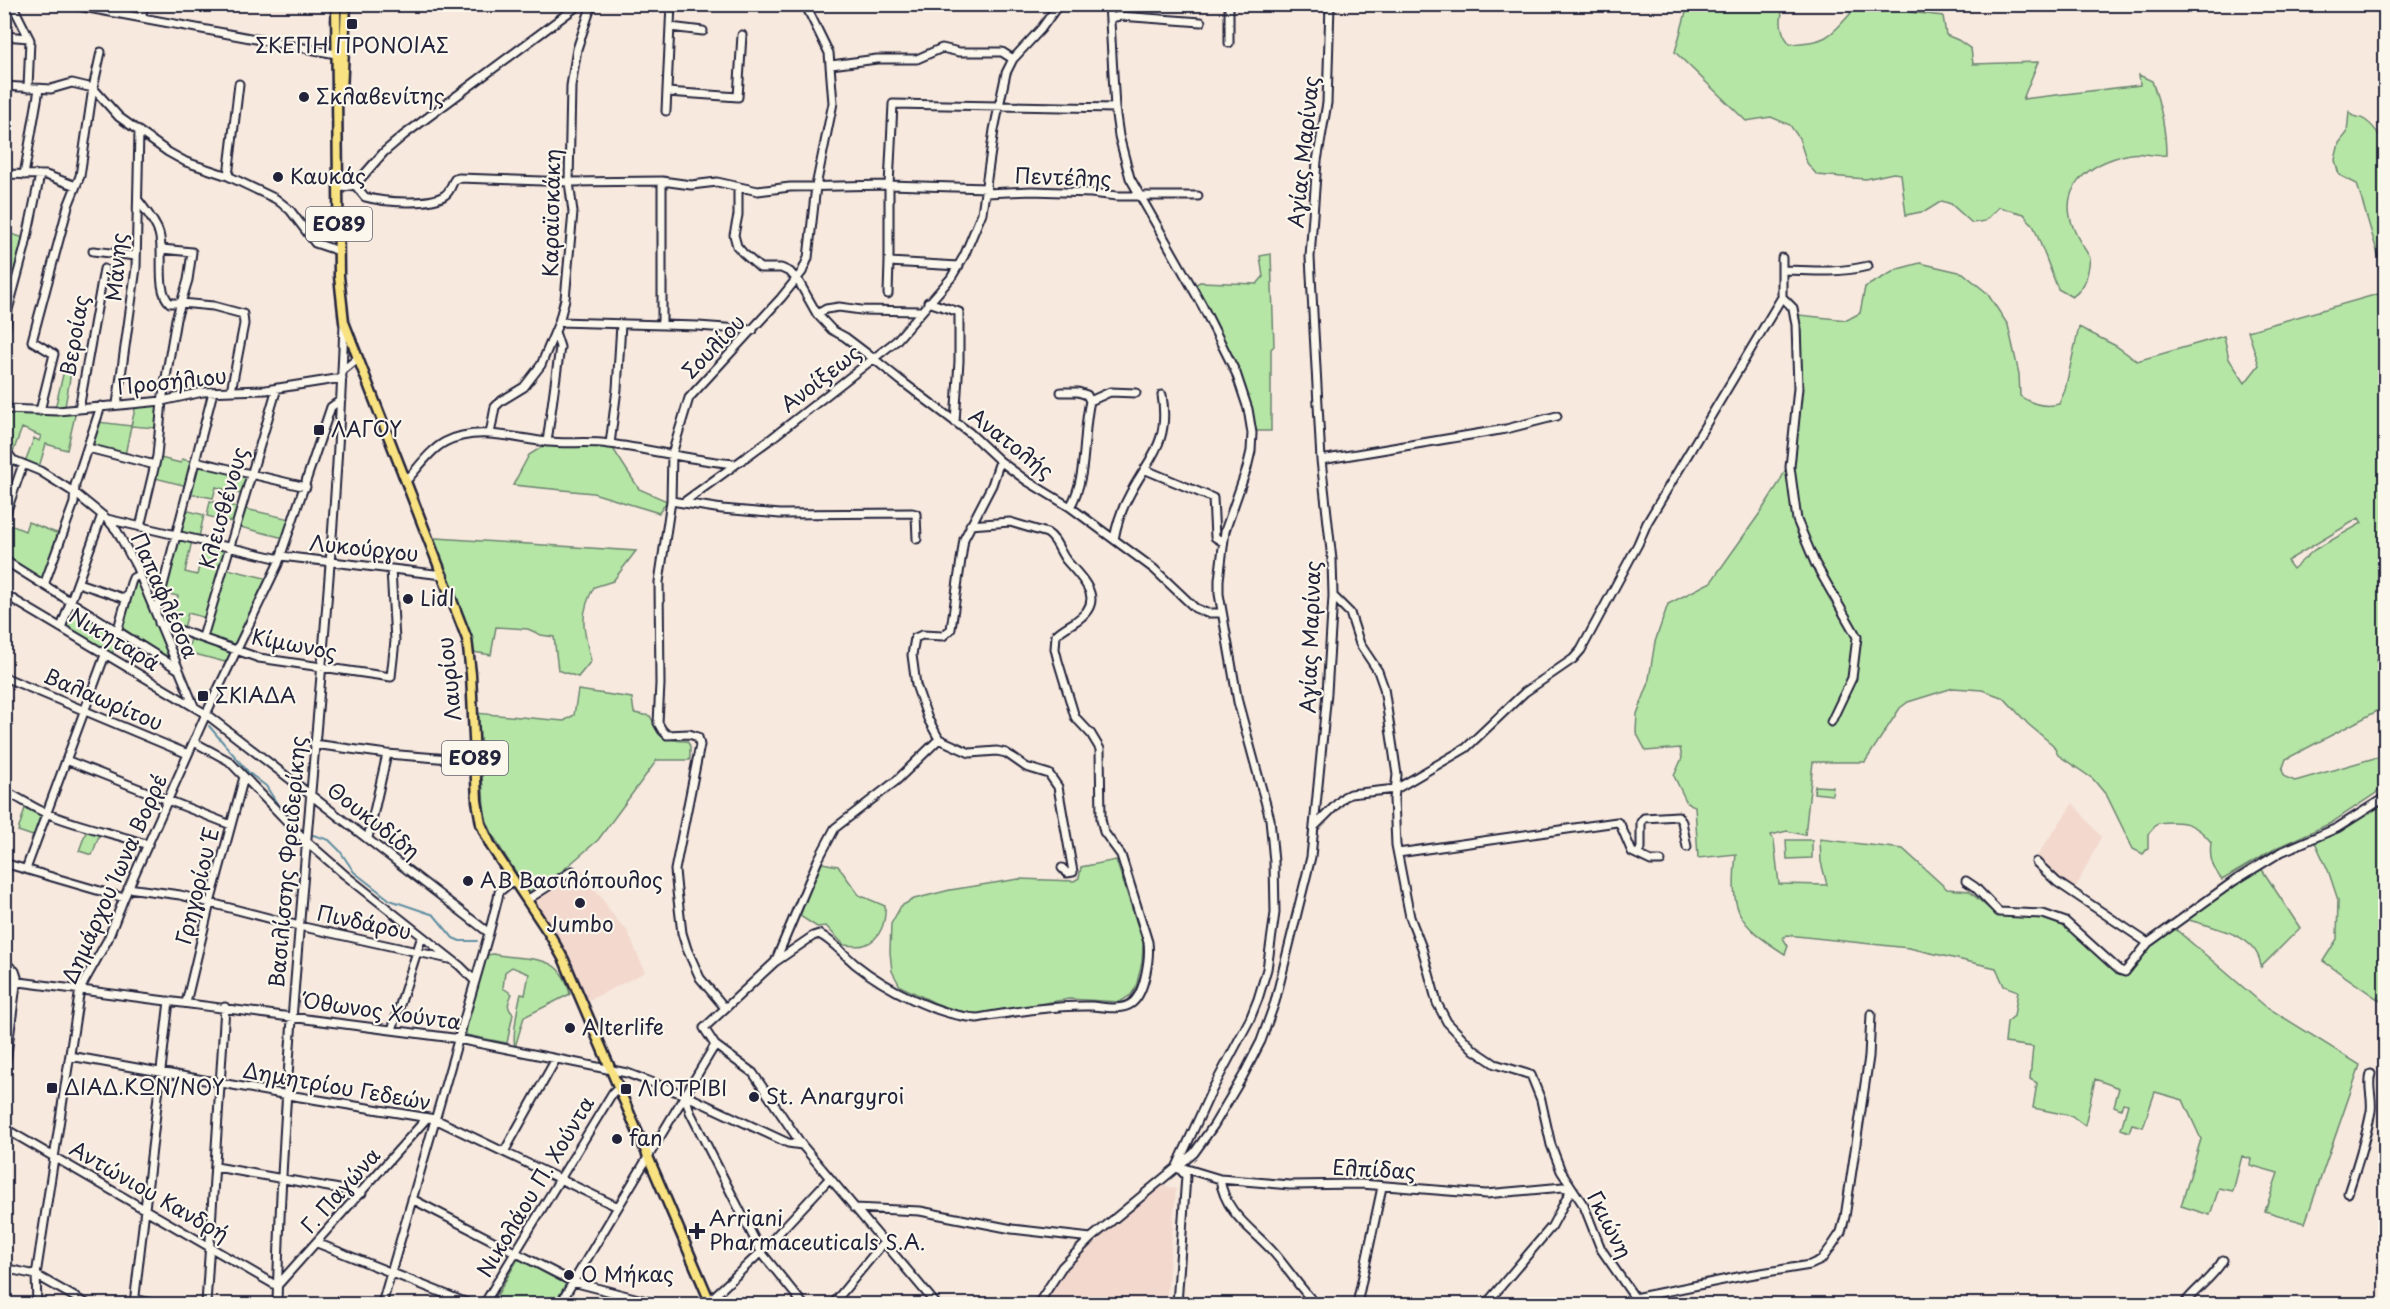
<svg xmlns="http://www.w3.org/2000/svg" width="2390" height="1309" viewBox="0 0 2390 1309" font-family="'Playpen Sans',sans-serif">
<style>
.built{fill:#f3d8cd}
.green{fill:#b6e6a6;stroke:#6c8470;stroke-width:1.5;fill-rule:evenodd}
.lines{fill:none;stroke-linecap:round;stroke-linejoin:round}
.stream{stroke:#608fa3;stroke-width:2}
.minor-casing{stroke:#22223b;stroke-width:11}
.major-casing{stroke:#22223b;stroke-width:13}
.minor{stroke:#fbf7ec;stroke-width:7}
.major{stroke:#f8e281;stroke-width:8}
.poi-dot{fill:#22223b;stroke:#fbf7ec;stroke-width:2}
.labels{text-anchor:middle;stroke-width:4.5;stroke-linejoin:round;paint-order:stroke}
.shield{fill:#fbf7ec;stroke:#636270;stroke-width:1.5}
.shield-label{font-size:20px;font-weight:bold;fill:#22223b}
.poi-label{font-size:21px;fill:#22223b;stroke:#fbf7ec;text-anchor:start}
.street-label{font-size:21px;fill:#22223b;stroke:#fbf7ec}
</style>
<rect width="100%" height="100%" fill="#f7e9de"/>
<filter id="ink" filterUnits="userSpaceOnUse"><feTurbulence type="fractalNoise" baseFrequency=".0167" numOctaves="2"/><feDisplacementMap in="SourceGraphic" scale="12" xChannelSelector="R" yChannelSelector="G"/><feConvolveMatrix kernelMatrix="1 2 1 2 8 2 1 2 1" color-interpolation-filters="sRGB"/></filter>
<g filter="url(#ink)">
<path class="built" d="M 2073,803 L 2101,837 L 2075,889 L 2050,871 L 2046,864 L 2037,856 Z
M 578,870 L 582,870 L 616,919 L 627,930 L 645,972 L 586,1002 L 556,934 L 533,899 Z
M 1164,1185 L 1176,1189 L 1166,1304 L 1042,1304 L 1067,1265 L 1095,1240 Z"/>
<path class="green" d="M 1688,5 L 1784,5 C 1779,19 1780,33 1790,44 C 1826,41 1827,40 1851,13 L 1846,5 L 1909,5 L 1910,12 L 1943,16 L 1946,35 L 1958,40 L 1971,49 L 1973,64 L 2038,62 L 2023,99 L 2140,85 L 2139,75 L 2152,81 C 2161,106 2166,129 2166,155 C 2154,157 2142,152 2130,154 C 2088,163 2054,188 2076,234 C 2080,243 2086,250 2090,258 C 2088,274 2086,288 2072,297 L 2058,289 L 2034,227 L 2024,214 L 1999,207 L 1985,221 L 1972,223 L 1951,204 L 1942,201 L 1926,211 L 1906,215 L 1901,174 L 1893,173 L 1866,179 L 1817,175 L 1807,163 L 1799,138 L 1790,125 L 1771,117 L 1746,121 L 1675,52 Z
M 2349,112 C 2353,118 2359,116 2365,120 C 2378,129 2384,143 2386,157 L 2385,278 L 2357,184 L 2339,175 L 2335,160 L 2339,143 L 2347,133 Z
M 5,232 L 24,238 L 8,301 L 5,301 Z
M 1271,254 L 1274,346 L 1271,349 L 1271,431 L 1254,431 L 1253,420 L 1194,285 L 1200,282 L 1257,284 L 1263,277 L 1260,256 Z
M 1920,263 L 1963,273 L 1987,293 L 2008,325 L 2019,374 L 2020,396 C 2032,404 2044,408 2059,404 L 2065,390 L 2079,327 L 2116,346 L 2137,361 L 2224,336 L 2229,359 L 2245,383 L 2259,365 L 2248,331 L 2385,292 L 2386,652 L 2376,661 L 2385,669 L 2385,707 L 2286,759 L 2282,770 L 2285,777 L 2295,781 L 2378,757 L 2385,758 L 2385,787 L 2331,823 L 2278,847 L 2222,880 C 2212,867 2209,858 2211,842 C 2195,822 2182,820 2158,823 L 2148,834 L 2148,848 L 2143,854 L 2133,849 L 2107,796 L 2093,779 L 2058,755 L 2053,745 L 2028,724 L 2004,698 L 1982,690 L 1953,688 L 1908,702 L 1900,708 L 1865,762 L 1813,762 L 1805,835 L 1787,831 L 1771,835 L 1774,841 L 1779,884 L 1827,885 L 1821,862 L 1820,839 L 1903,849 L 1947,889 L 1969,891 L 1994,913 L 2009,917 L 2043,917 L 2065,925 L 2127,974 L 2149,945 L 2173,927 L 2265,1006 L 2360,1065 L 2305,1223 L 2265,1211 L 2278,1173 L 2250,1165 L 2251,1159 L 2242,1156 L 2233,1191 L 2219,1188 L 2210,1215 L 2181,1206 L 2201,1139 L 2183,1100 L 2155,1092 L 2143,1127 L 2132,1124 L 2129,1132 L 2121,1129 L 2128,1104 L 2123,1103 L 2121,1109 L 2114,1106 L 2119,1088 L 2095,1079 L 2085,1126 L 2072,1116 L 2033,1108 L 2037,1083 L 2030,1079 L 2033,1047 L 2005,1043 L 2007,1022 L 2014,1016 L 2018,991 L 2004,986 L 1996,968 L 1909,948 L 1787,935 L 1783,938 L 1788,946 L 1785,954 C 1736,923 1730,911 1736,854 L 1698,858 L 1695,806 L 1687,803 L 1674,776 L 1682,758 L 1680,748 L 1646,751 L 1636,732 L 1637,714 L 1648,685 L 1655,642 L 1668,604 L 1711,582 L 1760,513 L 1779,483 L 1793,454 L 1800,414 L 1802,373 L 1799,315 L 1847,320 L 1860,313 L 1865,287 L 1898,269 ZM 2359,518 L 2362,523 L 2314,550 L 2293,569 L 2287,561 Z
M 65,366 L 72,367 L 64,412 L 76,411 L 67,450 L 46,444 L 39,467 L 25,462 L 34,438 L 39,441 L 41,436 L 22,428 L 10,460 L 5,458 L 5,413 L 54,413 Z
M 136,405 L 158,405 L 156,428 L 131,426 L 125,455 L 91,447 L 98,422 L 131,426 Z
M 545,445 L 612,447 L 639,489 L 667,501 L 659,513 L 593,493 L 513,485 L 529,455 Z
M 160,458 L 181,463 L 182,459 L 248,476 L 241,494 L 216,487 L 213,498 L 189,493 L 191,487 L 155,478 Z
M 210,501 L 290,519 L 284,538 L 232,525 L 232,522 L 207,516 Z
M 185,510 L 204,515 L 199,537 L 193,536 L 185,572 L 197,575 L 204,545 L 227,550 L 206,618 L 188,613 L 184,628 L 171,624 L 178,596 L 164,593 Z
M 28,522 L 59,534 L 43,580 L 5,556 L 6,523 L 25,531 Z
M 436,538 L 636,551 L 613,581 L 594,587 C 578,616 584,631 591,661 L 578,677 L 558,670 L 554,637 L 541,635 L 528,629 L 496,627 L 491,655 L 473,652 L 432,540 Z
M 227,569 L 269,579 L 229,663 L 187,652 L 192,636 L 205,640 Z
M 134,581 L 139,583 L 169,653 L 166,657 L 122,628 Z
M 73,607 L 120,636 L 112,654 L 65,626 Z
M 578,690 L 632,698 L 634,713 L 650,716 C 661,736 663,741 687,741 L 690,746 L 690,760 L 657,760 L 598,840 L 561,872 L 529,892 C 515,870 498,848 488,824 C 482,809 484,794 482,778 C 478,756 476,735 475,713 L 564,721 L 574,715 Z
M 1815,786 L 1833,787 L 1832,795 L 1814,793 Z
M 2385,799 L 2385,1004 L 2323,961 L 2337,939 L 2338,900 L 2328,870 L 2314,840 Z
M 25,808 L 44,815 L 36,837 L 18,831 Z
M 87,829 L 100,833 L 92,855 L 79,851 Z
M 1786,840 L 1812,840 L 1812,858 L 1787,859 Z
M 1116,860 L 1143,942 L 1142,962 L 1136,987 L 1131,995 L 1120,1002 L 1069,999 L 979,1014 L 963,1013 L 935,1003 L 900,986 L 892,971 L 890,952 L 891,924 L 901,906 L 914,899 L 950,890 L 1019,879 L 1074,881 L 1079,878 L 1081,867 Z
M 822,863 L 838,866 L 859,895 L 885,906 C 886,921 881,940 864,945 C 858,947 850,945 844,945 L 826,926 L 817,927 L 800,916 L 811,883 Z
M 2261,868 L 2300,928 L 2261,967 C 2258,933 2213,928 2186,919 L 2238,881 Z
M 493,954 C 528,962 560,950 570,994 L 524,1017 L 515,1047 C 512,1038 518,1004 521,994 L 525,995 L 529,974 L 512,967 L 505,972 L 503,988 L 512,994 C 508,1003 506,1007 513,1014 L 507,1043 L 466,1035 L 467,1024 L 482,961 L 487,955 Z
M 518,1259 L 566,1284 L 554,1304 L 492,1304 Z"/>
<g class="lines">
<path class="stream" d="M 209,726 L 249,773 L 266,786 L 276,802 L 298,826
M 313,835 L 329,840 L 340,851 L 354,872 L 390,900 L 434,915 L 453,938 L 460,941 L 477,941"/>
<g class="minor-casing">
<path id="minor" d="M 12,4 L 30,40 L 28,88
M 67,4 L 336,54
M 1109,4 L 1115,108 L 1119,136 L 1130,178 L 1202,305 L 1236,373 L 1248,409 L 1252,433 L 1251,451 L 1247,468 L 1225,531 L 1219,580 L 1219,594 L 1238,702 L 1270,819 L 1274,862 L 1275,913 L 1267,969 L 1258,999 L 1250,1019 L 1210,1094 L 1177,1166
M 142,17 L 143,4
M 1110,18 L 1120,16 L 1201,22
M 670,27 L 703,31
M 4,36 L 29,38
M 1229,43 L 1229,4
M 831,65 L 877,59 L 917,59 L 942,48 L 959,52 L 1002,52 L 1013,59
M 4,86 L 51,89 L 72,83 L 93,88 L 119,117 L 168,152 L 186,162 L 228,176 L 276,199 L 290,210 L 315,243 L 339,251
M 667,92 L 738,97 L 742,35
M 666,111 L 671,4
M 4,174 L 46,175 L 76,186
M 24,175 L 39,89
M 228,176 L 239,84
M 355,185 L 365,197 C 383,202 430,206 445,195 C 451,191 451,184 455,179 L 459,178 L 569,182 L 662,181 L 691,185 L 717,182 L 758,191 L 790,187 L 889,185 L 893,104 L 1115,108
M 738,187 L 738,215 L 734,235 L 737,246 L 743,253 L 760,268 L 781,268 L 790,272 L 799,282 L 817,314 L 832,330 L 845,337 L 874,359 L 900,380 L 970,433 L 1000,461 L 1027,481 L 1070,507 L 1154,569 L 1195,608 L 1207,613 L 1222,613
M 339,188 L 355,185 L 384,152 L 404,135 L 580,4
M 986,193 L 1032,191 L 1091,193 L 1117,196 L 1198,196
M 138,200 C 145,210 155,221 159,233 C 165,253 155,290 170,303 L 181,303 L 176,319 L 162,401 L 157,456 L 140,527
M 162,249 L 192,252 L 188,280 L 181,303 L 213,306 L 243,314 L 244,324 L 231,391
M 93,251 L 136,256
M 889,262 L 889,185 L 987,188
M 1784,270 C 1812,271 1840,273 1868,266
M 888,294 L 889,262 L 959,266
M 1782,297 L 1793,308 L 1796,325 L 1798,388 L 1790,467 L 1797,520 L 1815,563 L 1857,637 L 1852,678 L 1831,722
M 928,302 L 959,312 L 959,361 L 955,422
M 817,314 L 826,309 L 839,307 L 861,310 L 921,311
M 559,322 L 698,326 L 753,330
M 662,324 L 662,181
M 4,343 L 8,310 L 25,247 L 40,175
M 342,371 L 358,358
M 1061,392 L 1078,392 L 1087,395 L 1090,401
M 117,404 L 136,268 L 139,131
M 4,409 L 58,411 L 162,401 L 203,392 L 266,390 L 342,378
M 79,409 L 104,269
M 40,411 L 54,354 L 32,341 L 68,206 L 80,176 L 93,88 L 101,52
M 490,434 L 495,407 L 501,401 L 524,387 L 541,365 L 559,322 L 565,299 L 573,212 L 569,182 L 571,86 L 577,49 L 592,4
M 547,442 L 560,347 L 555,332
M 610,444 L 617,389 L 621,324
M 4,448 L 13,460 L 40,471 L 75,493 L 107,519 L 117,531 L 136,566 L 194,706
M 88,448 L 155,465
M 1321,460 L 1506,429 L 1557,416
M 195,461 L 306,487
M 1000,461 L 992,485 L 964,539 L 951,629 L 943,636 L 922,635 L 915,638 L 912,655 L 916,685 L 928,719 L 939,739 L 970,753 L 997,751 L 1006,753 L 1026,767 L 1049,774 L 1058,787 L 1073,872 L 1067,873 L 1062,868
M 1146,470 L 1213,498 L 1215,537 L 1223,542
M 406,481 C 418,468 430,450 445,442 C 478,425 515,439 549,442 C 569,444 589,441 609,444 C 651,449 693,461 736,464
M 671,501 L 722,509 L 780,514 L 912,513 L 916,514 L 917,539
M 684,502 L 768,441 L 896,341 L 951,278 L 964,256 L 982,213 L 994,130 L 1006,73 L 1013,59 L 1041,29 L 1059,4
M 1070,507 C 1088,477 1082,434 1090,401 L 1110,392 L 1136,393
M 4,519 L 23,464
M 107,519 L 280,559
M 1114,539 C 1117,523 1122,508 1130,494 C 1150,456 1170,443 1162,395
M 281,556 L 443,575
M 4,560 L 178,669
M 78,583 L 126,599
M 44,585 L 74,503 L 75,485 L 101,406
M 4,594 L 206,714 L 489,933
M 1333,596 L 1350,613 L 1360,644 L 1378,671 L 1384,688 L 1397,775 L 1394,799 L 1396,845 L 1410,917 L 1422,948 L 1437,1003 L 1447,1022 L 1474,1050 L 1495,1064 L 1531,1075 L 1541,1100 L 1551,1145 L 1561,1171 L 1584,1206 L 1601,1249 L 1639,1304
M 156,613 L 213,392
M 159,623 L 259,658 L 391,677 L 395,641 L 391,569
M 61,628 L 102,515
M 117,632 L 131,583 L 133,578 L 139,575
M 203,637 L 277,388
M 4,677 L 188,754
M 194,742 L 229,761 L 306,841 L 345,875 L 460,966 L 475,981
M 314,744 L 387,754 L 475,761
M 66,760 L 231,825
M 4,791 C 19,797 31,807 46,813 C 79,827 114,833 148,845
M 1315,826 L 1344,797 L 1350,794 L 1396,789 L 1466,748 L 1525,692 L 1573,659 L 1581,650 L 1638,544 L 1647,523 L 1782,297 L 1782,258
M 368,838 L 387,754
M 1398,853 L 1617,822 L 1620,824 L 1632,852 L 1651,861 L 1661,861
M 1638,855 L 1641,848 L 1641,822 L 1644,818 L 1678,816 L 1682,822 L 1687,847
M 2036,862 L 2057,882 L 2148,943
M 4,863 L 124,898
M 26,869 L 105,655
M 1966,881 L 1975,887 L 1999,912 L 2043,914 L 2066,922 L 2119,970 L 2125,972 L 2148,943 L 2234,881 L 2281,852 L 2337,828 L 2386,797
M 128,888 L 180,895 L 299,926 L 449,959
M 527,900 L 572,871
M 4,962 L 15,971 L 17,977 L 4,1077
M 775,962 L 813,936 L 819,934 C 832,940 843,954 855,964 C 885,988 938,1016 977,1018 C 1014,1012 1054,1005 1092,1006 C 1103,1007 1122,1011 1132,1003 C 1145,993 1150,957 1148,942 L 1121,855 L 1104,832 L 1101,819 L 1100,749 L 1091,734 L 1075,717 L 1058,661 L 1055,649 L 1056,635 C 1062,629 1069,626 1076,621 C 1107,600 1083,580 1066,560 C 1059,551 1057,539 1047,533 L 1010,522 L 970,525
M 4,980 L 453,1038 L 627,1073 L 685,1095 L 788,1143 L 802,1145
M 186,1003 L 210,903 L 244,777
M 725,1008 L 700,978 L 687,949 L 682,933 L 677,891 L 675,870 L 700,745 L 698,737 L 689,734 L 667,735 L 662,730 L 658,723 L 660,684 L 659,582 L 671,501 L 672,454 L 689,398 L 781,298 L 802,272 L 808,258 L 816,186 L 833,103 L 829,53 L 805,4
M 392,1030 L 422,936
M 70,1056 L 288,1095 L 435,1119 L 618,1207
M 685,1095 L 690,1112 L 761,1252 L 803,1304
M 4,1128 L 277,1286 L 427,1118
M 504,1152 L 556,1059
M 1177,1166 L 1220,1179 L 1290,1185 L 1361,1184 L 1486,1194 L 1563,1187 L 1571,1190
M 1177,1166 L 1186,1176 L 1177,1304
M 216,1167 L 362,1193
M 1220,1179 C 1225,1214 1253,1229 1274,1253 C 1289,1270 1300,1289 1316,1304
M 2348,1193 C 2357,1166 2366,1139 2371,1111 C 2373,1097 2367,1086 2371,1074
M 412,1199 L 573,1282 L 658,1304
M 854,1208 L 920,1211 L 1012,1229 L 1091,1238
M 317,1243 L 470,1304
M 4,1268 L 36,1275 L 87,1304
M 1634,1298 L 1743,1276 L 1810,1265 L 1821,1260 L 1831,1247 L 1841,1232 L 1845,1217 L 1869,1057 L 1871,1014
M 134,1299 L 157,1304
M 709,1301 L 761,1252 L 829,1179
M 37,1304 L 36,1275 L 80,989 L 108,939 L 124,898 L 206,714 L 278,564 L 331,407 L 341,400
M 134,1304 L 169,1001
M 206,1304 L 225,1007
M 277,1304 C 285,977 332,652 344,324
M 382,1304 L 489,933 L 498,898 L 499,892 L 514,880
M 484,1304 L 613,1092 L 619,1090
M 560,1304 L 715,1045
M 833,1304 L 884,1242
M 936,1304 L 802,1145 L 753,1073 L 715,1045 L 704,1028 L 775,962 L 818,860 L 835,828 L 896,781 L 939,739
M 1038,1304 L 1062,1267 L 1091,1238 L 1194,1153 L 1214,1125 L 1243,1076 L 1261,1041 L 1275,1002 L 1311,857 L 1327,693 L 1333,596 L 1332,560 L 1321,460 L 1310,257 L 1317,161 L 1327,103 L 1330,4
M 1357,1304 L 1382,1187
M 1486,1304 L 1552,1226 L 1571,1190
M 2184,1304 C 2196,1288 2213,1278 2223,1260"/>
</g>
<g class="major-casing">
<path id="major" d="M 336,4 L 339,276 L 344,322 L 467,639 L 471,674 L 477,801 L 481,824 L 491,846 L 550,935 L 564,960 L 711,1304
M 342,93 L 346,4"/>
</g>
<use href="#minor" class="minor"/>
<use href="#major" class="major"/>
</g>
</g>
<g class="poi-dot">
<rect x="346" y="18" width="12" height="12" rx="3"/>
<circle cx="304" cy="97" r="6"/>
<circle cx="278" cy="177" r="6"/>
<rect x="313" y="424" width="12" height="12" rx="3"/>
<circle cx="408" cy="599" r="6"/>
<rect x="197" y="690" width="12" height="12" rx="3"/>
<circle cx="468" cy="881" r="6"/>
<circle cx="580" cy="903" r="6"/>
<circle cx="570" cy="1028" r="6"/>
<rect x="46" y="1082" width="12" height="12" rx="3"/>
<rect x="620" y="1083" width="12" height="12" rx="3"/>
<circle cx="754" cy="1097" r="6"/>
<circle cx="617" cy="1139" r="6"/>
<path d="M694 1222h6v6h6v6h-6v6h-6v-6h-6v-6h6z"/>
<circle cx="569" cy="1275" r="6"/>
</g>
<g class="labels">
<g class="shield">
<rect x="306" y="207" width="66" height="34" rx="4.5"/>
<rect x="442" y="741" width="66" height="34" rx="4.5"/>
</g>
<g class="shield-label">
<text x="339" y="231">ΕΟ89</text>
<text x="475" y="765">ΕΟ89</text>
</g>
<g class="poi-label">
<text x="352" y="53" text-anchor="middle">ΣΚΕΠΗ ΠΡΟΝΟΙΑΣ</text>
<text x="316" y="104">Σκλαβενίτης</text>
<text x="290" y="184">Καυκάς</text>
<text x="331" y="437">ΛΑΓΟΥ</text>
<text x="420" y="606">Lidl</text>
<text x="215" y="703">ΣΚΙΑΔΑ</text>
<text x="480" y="888">ΑΒ Βασιλόπουλος</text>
<text x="580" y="932" text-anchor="middle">Jumbo</text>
<text x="582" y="1035">Alterlife</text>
<text x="64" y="1095">ΔΙΑΔ.ΚΩΝ/ΝΟΥ</text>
<text x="638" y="1096">ΛΙΟΤΡΙΒΙ</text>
<text x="766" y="1104">St. Anargyroi</text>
<text x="629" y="1146">fan</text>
<text x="709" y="1226">Arriani<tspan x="709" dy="24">Pharmaceuticals S.A.</tspan></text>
<text x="581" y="1282">Ο Μήκας</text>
</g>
<g class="street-label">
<text transform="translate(1304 152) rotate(-84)" y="7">Αγίας Μαρίνας</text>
<text transform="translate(1063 178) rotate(2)" y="7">Πεντέλης</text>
<text transform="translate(552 213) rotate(-89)" y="7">Καραϊσκάκη</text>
<text transform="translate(117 267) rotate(-85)" y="7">Μάνης</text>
<text transform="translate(75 336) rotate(-80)" y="7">Βεροίας</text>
<text transform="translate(714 347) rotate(-46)" y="7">Σουλίου</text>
<text transform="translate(821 379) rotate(-38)" y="7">Ανοίξεως</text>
<text transform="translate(172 382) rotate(-6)" y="7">Προσήλιου</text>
<text transform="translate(1011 444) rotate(38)" y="7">Ανατολής</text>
<text transform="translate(224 508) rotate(-74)" y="7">Κλεισθένους</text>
<text transform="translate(364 549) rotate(6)" y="7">Λυκούργου</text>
<text transform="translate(164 596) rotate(66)" y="7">Παπαφλέσσα</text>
<text transform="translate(1311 637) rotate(-88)" y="7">Αγίας Μαρίνας</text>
<text transform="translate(114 640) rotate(31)" y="7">Νικηταρά</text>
<text transform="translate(294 645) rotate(11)" y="7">Κίμωνος</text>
<text transform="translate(450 679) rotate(-96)" y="7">Λαυρίου</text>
<text transform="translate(103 700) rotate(23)" y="7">Βαλαωρίτου</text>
<text transform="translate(373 821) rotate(38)" y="7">Θουκυδίδη</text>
<text transform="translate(288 862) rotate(-85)" y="7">Βασιλίσσης Φρειδερίκης</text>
<text transform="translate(115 879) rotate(-66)" y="7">Δημάρχου Ίωνα Βορρέ</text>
<text transform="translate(198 886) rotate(-76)" y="7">Γρηγορίου Ε΄</text>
<text transform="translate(364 923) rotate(12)" y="7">Πινδάρου</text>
<text transform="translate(382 1012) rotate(8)" y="7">Όθωνος Χούντα</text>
<text transform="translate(337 1087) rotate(10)" y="7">Δημητρίου Γεδεών</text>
<text transform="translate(1374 1170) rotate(3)" y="7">Ελπίδας</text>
<text transform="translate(536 1187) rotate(-59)" y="7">Νικολάου Π. Χούντα</text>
<text transform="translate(341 1191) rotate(-48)" y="7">Γ. Παγώνα</text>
<text transform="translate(149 1192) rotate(30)" y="7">Αντώνιου Κανδρή</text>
<text transform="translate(1609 1225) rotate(63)" y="7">Γκιώνη</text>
</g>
</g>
<rect width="2390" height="1309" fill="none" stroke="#fbf7ec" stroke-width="24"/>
<rect x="12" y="12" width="2366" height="1285" fill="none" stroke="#22223b" stroke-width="2" filter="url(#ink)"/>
</svg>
